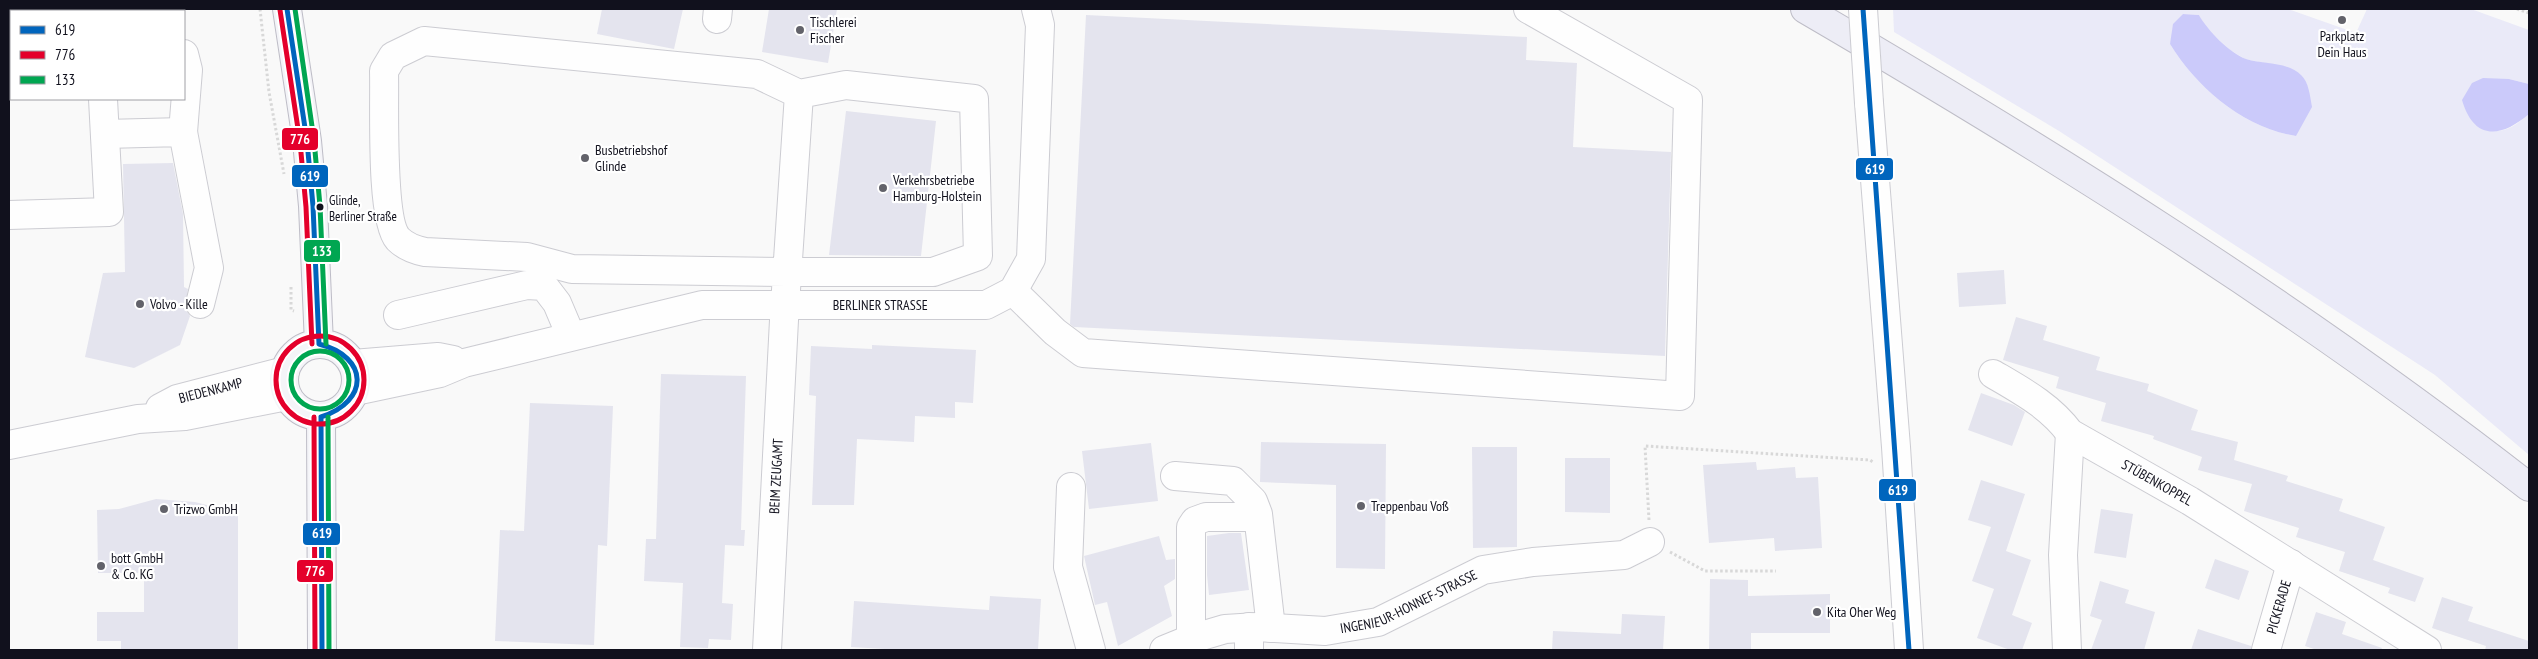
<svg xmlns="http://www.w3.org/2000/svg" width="2538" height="659" viewBox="0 0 2538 659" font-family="'PT Sans Narrow',sans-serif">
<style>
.green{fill:#eaeaf8;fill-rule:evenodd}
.water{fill:#cbcafa}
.building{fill:#e4e4ee}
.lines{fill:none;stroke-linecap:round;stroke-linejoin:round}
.minor-casing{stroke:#ccccd2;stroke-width:30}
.major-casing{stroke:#bebdc7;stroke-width:30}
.highway-casing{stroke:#bebdc7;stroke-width:30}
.path{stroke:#d8d8d8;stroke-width:3;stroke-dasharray:2.5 2.5;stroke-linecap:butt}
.minor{stroke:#fefefe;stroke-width:28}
.major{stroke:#f4f4f8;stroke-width:28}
.highway{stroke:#ededf6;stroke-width:28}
.minor-bridge-casing{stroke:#ccccd2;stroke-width:30;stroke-linecap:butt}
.minor-bridge{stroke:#fefefe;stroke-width:28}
.bus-1-casing{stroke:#fff;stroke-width:9}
.bus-2-casing{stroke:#fff;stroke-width:9}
.bus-3-casing{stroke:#fff;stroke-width:9}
.bus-1{stroke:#0065bd;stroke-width:5}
.bus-2{stroke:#e4002b;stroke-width:5}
.bus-3{stroke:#00a651;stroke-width:5}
.poi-dot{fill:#62626a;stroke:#fff;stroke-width:2}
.bus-dot{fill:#11111d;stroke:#fff;stroke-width:2}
.labels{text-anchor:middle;stroke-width:4.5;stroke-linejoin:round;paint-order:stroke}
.bus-label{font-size:13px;fill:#11111d;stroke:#fff;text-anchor:start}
.poi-label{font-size:14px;fill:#11111d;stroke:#fff;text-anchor:start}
.street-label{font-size:14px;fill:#11111d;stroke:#fff}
.line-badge{stroke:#fff;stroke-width:2}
.badge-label{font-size:14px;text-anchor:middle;font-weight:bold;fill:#fff}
</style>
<rect width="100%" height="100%" fill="#f9f9f9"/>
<path class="green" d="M 1893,9 L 2288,9 L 2356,33 L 2367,9 L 2471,9 L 2529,30 L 2529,84 L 2509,79 L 2484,130 C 2504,134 2514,127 2529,114 L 2529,455 L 2435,375 L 2059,131 L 1894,32 ZM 2183,14 L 2199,15 L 2205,27 L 2230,50 L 2245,59 L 2288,68 L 2296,136 C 2244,128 2197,88 2170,44 Z"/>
<path class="water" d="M 2183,14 L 2199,15 C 2207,30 2230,53 2246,59 C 2262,64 2289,62 2301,75 C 2309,82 2310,97 2312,107 L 2296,136 C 2244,128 2197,88 2170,44 L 2173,24 Z
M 2483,78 L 2509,79 L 2529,84 L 2529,114 C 2501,138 2474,141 2462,100 L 2472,83 Z"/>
<path class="building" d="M 602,9 L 683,9 L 674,49 L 597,34 Z
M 769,9 L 837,9 L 828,63 L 762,52 Z
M 1086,15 L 1527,37 L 1526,60 L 1577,63 L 1573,147 L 1671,152 L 1665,356 L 1074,327 L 1070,324 Z
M 846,111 L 936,121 L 921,256 L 829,255 Z
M 173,163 L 183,214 L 184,287 L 188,289 L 185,308 L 190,316 L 180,345 L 134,368 L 85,357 L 103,273 L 125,272 L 123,164 Z
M 2004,270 L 2006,304 L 1959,307 L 1957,273 Z
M 2016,317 L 2047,326 L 2043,340 L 2100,357 L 2096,370 L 2149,384 L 2147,391 L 2198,410 L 2191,430 L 2238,442 L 2234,460 L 2288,476 L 2286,481 L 2343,499 L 2339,511 L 2385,527 L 2373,560 L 2424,578 L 2415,602 L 2388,593 L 2390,588 L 2339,571 L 2345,552 L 2296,537 L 2299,528 L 2244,511 L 2252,484 L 2198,470 L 2202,457 L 2153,439 L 2154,436 L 2101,421 L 2106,403 L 2056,388 L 2059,377 L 2003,360 Z
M 872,345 L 976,350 L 973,403 L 955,402 L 955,418 L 915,416 L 914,442 L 857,439 L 854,505 L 812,505 L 816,396 L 809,395 L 811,346 L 872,349 Z
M 661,374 L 746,376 L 741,530 L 745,530 L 744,546 L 725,545 L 722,603 L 733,604 L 731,640 L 709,639 L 708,648 L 680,647 L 683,583 L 644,581 L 646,539 L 656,539 Z
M 1981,393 L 2014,405 L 2025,412 L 2012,446 L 1968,430 Z
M 530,403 L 613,406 L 607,546 L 598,545 L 594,645 L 495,641 L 500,530 L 524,531 Z
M 1261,442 L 1386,444 L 1385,569 L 1336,568 L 1336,485 L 1260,482 Z
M 1151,443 L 1158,501 L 1089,509 L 1082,451 Z
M 1472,447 L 1517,447 L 1517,547 L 1473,548 Z
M 1565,458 L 1610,458 L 1610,513 L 1565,512 Z
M 1756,462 L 1757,470 L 1795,467 L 1796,478 L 1818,477 L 1822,548 L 1775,551 L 1774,538 L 1709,543 L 1703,465 Z
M 1981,480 L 2025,494 L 2006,551 L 2031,560 L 2012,615 L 2032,623 L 2022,650 L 2010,650 L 1977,638 L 1994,589 L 1972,581 L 1991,527 L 1968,520 Z
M 156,499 L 195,502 L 218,508 L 238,508 L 238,650 L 121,650 L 121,641 L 97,641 L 97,612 L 144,612 L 144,573 L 98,573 L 97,510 L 119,509 Z
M 2101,509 L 2133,514 L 2126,558 L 2094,553 Z
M 1229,533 L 1241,533 L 1249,590 L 1209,595 L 1207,575 L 1207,536 Z
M 1159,536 L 1166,560 L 1175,559 L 1175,579 L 1164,586 L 1172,616 L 1118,646 L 1107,602 L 1095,605 L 1084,556 Z
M 2215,559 L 2249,571 L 2239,600 L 2205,588 Z
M 1710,579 L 1748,580 L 1748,596 L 1830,594 L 1830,633 L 1751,633 L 1751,650 L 1709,650 Z
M 2100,581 L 2129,590 L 2125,603 L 2155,612 L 2144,650 L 2091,650 L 2102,620 L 2090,616 Z
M 990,596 L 1041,599 L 1038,650 L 902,650 L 851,647 L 854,601 L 989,610 Z
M 2442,597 L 2473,607 L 2468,621 L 2529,641 L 2529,650 L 2485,650 L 2486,646 L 2432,628 Z
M 2316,612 L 2346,622 L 2342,634 L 2382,648 L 2381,650 L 2317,650 L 2305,646 Z
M 1622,614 L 1665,616 L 1663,650 L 1552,650 L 1553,631 L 1621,634 Z
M 2198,629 L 2251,646 L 2251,650 L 2191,650 Z"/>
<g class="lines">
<g class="minor-casing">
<g id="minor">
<path d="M 717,19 L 718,9"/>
<path d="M 1869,103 L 1896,447 L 1909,650"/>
<path d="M 183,132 L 188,70 L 184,54"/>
<path d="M 105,134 L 183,132 L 209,268 L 200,304"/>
<path d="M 9,215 L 109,212 L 103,99"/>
<path d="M 1013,291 L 1055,332 L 1083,353 L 1680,396 L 1688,100 L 1528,9"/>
<path d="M 398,315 L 527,285 L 544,286 L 557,303 L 571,336"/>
<path d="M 353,364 L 438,357 L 453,360"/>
<path id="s1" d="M 1993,374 C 2022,391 2050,406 2070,433 L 2190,501 L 2427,650"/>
<path id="s2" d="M 355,391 L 440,373 L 464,363 L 702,305 L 986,305 L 1013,291 L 1031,259 L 1040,25 L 1036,9"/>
<path id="s3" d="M 160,408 L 177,399 L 285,371"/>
<path d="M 9,445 L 138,419 L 185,416 L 287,396"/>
<path d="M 1175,476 L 1233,481 L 1253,501 L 1258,514 L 1271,628"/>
<path d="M 1071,487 L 1068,567 L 1091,650"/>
<path d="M 1191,639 L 1191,527 L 1195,521 L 1206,517 L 1258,517"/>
<path id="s4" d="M 767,650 L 784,320 L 799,94 L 846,85 L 974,99 L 978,256 L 933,272 L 787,272 L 572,269 L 527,257 L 425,252 C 415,250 406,247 398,239 C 380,219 385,102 384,71 L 393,56 L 424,41 L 757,74 L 799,94"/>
<path id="s5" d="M 1164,650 L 1191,639 L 1225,629 L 1257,627 L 1325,631 L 1378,622 L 1483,570 L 1533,562 L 1624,555 L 1650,542"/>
<path d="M 1249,650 L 1249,627"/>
<path d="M 2067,650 L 2063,555 L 2070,433"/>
<path id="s6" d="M 2266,650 L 2291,564"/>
</g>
</g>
<g class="major-casing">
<path id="major" d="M 287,9 L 307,141 L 313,206 L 319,344
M284 380a36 36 0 1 1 72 0a36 36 0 1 1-72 0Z
M 321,417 L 322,650"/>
</g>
<g class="highway-casing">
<path id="highway" d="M 1805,9 C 2055,155 2301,309 2529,487"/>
</g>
<path class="path" d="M 260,9 L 269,92 L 284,174
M 2517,9 L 2529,13
M 291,287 L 291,310 L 294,311
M 1649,520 L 1645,446 L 1870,460 L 1873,462
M 1670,552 L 1705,571 L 1776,571"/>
<use href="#minor" class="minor"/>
<use href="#major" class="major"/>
<use href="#highway" class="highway"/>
<g class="minor-bridge-casing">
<path id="minor-bridge" d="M 1863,9 L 1869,103"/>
</g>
<use href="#minor-bridge" class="minor-bridge"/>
<g class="bus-1-casing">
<path id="bus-1" d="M 287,9 L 307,141 L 313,206 L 319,344
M 1863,9 L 1909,650
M 319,344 C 369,357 370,401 321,417
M 321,417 L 322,650"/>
</g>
<g class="bus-2-casing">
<path id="bus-2" d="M 280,10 L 300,142 L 306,207 L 312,344
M276 380a44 44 0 1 1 88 0a44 44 0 1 1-88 0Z
M 314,417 L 315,650"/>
</g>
<g class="bus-3-casing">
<path id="bus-3" d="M 295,9 L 314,140 L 320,206 L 326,344
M291 380a29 29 0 1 1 58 0a29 29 0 1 1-58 0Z
M 328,417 L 329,650"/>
</g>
<use href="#bus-1" class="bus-1"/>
<use href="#bus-2" class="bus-2"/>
<use href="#bus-3" class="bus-3"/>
</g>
<g class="poi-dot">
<circle cx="2342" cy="20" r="5"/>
<circle cx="800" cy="30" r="5"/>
<circle cx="585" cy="158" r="5"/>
<circle cx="883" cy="188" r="5"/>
<circle cx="140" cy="304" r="5"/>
<circle cx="1361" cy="506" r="5"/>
<circle cx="164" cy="509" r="5"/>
<circle cx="101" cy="566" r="5"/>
<circle cx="1817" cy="612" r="5"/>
</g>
<circle class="bus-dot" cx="320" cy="207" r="4.5"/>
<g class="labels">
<g class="bus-label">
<text x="329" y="205">Glinde,<tspan x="329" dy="16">Berliner Straße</tspan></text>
</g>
<g class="poi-label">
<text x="810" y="27">Tischlerei<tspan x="810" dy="16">Fischer</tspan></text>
<text x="2342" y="41" text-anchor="middle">Parkplatz<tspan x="2342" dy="16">Dein Haus</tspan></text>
<text x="595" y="155">Busbetriebshof<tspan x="595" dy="16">Glinde</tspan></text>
<text x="893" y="185">Verkehrsbetriebe<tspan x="893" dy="16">Hamburg-Holstein</tspan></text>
<text x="150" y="309">Volvo - Kille</text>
<text x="1371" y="511">Treppenbau Voß</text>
<text x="174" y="514">Trizwo GmbH</text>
<text x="111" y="563">bott GmbH<tspan x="111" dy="16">&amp; Co. KG</tspan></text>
<text x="1827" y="617">Kita Oher Weg</text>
</g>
<g class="street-label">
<text dy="5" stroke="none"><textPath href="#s2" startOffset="536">BERLINER STRASSE</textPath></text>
<text dy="5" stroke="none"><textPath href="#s3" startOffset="54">BIEDENKAMP</textPath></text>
<text dy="5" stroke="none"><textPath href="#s4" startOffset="174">BEIM ZEUGAMT</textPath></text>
<text dy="5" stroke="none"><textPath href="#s1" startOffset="198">STÜBENKOPPEL</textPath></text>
<text dy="5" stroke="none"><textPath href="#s5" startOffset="254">INGENIEUR-HONNEF-STRASSE</textPath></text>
<text dy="5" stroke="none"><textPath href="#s6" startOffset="45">PICKERADE</textPath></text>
</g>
</g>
<g class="line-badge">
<rect x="281" y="127" width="38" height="24" rx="5" fill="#e4002b"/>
<rect x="1855" y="157" width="39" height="24" rx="5" fill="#0065bd"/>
<rect x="291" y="164" width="38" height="24" rx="5" fill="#0065bd"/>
<rect x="303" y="239" width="38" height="24" rx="5" fill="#00a651"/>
<rect x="1878" y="478" width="39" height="24" rx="5" fill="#0065bd"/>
<rect x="302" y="522" width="39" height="24" rx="5" fill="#0065bd"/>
<rect x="296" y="559" width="38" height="24" rx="5" fill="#e4002b"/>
</g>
<g class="badge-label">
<text x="300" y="144">776</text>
<text x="1875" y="174">619</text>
<text x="310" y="181">619</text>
<text x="322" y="256">133</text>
<text x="1898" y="495">619</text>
<text x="322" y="538">619</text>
<text x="315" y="576">776</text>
</g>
<rect width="2538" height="659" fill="none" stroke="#11111d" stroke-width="20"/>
<rect x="10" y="10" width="175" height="90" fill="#ffffff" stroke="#a0a0a5"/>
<rect x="20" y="26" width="25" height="8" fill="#0065bd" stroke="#a0a0a5"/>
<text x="55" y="35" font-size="15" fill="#11111d">619</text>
<rect x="20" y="51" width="25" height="8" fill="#e4002b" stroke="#a0a0a5"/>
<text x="55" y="60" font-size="15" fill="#11111d">776</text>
<rect x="20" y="76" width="25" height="8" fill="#00a651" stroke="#a0a0a5"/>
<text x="55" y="85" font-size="15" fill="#11111d">133</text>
</svg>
